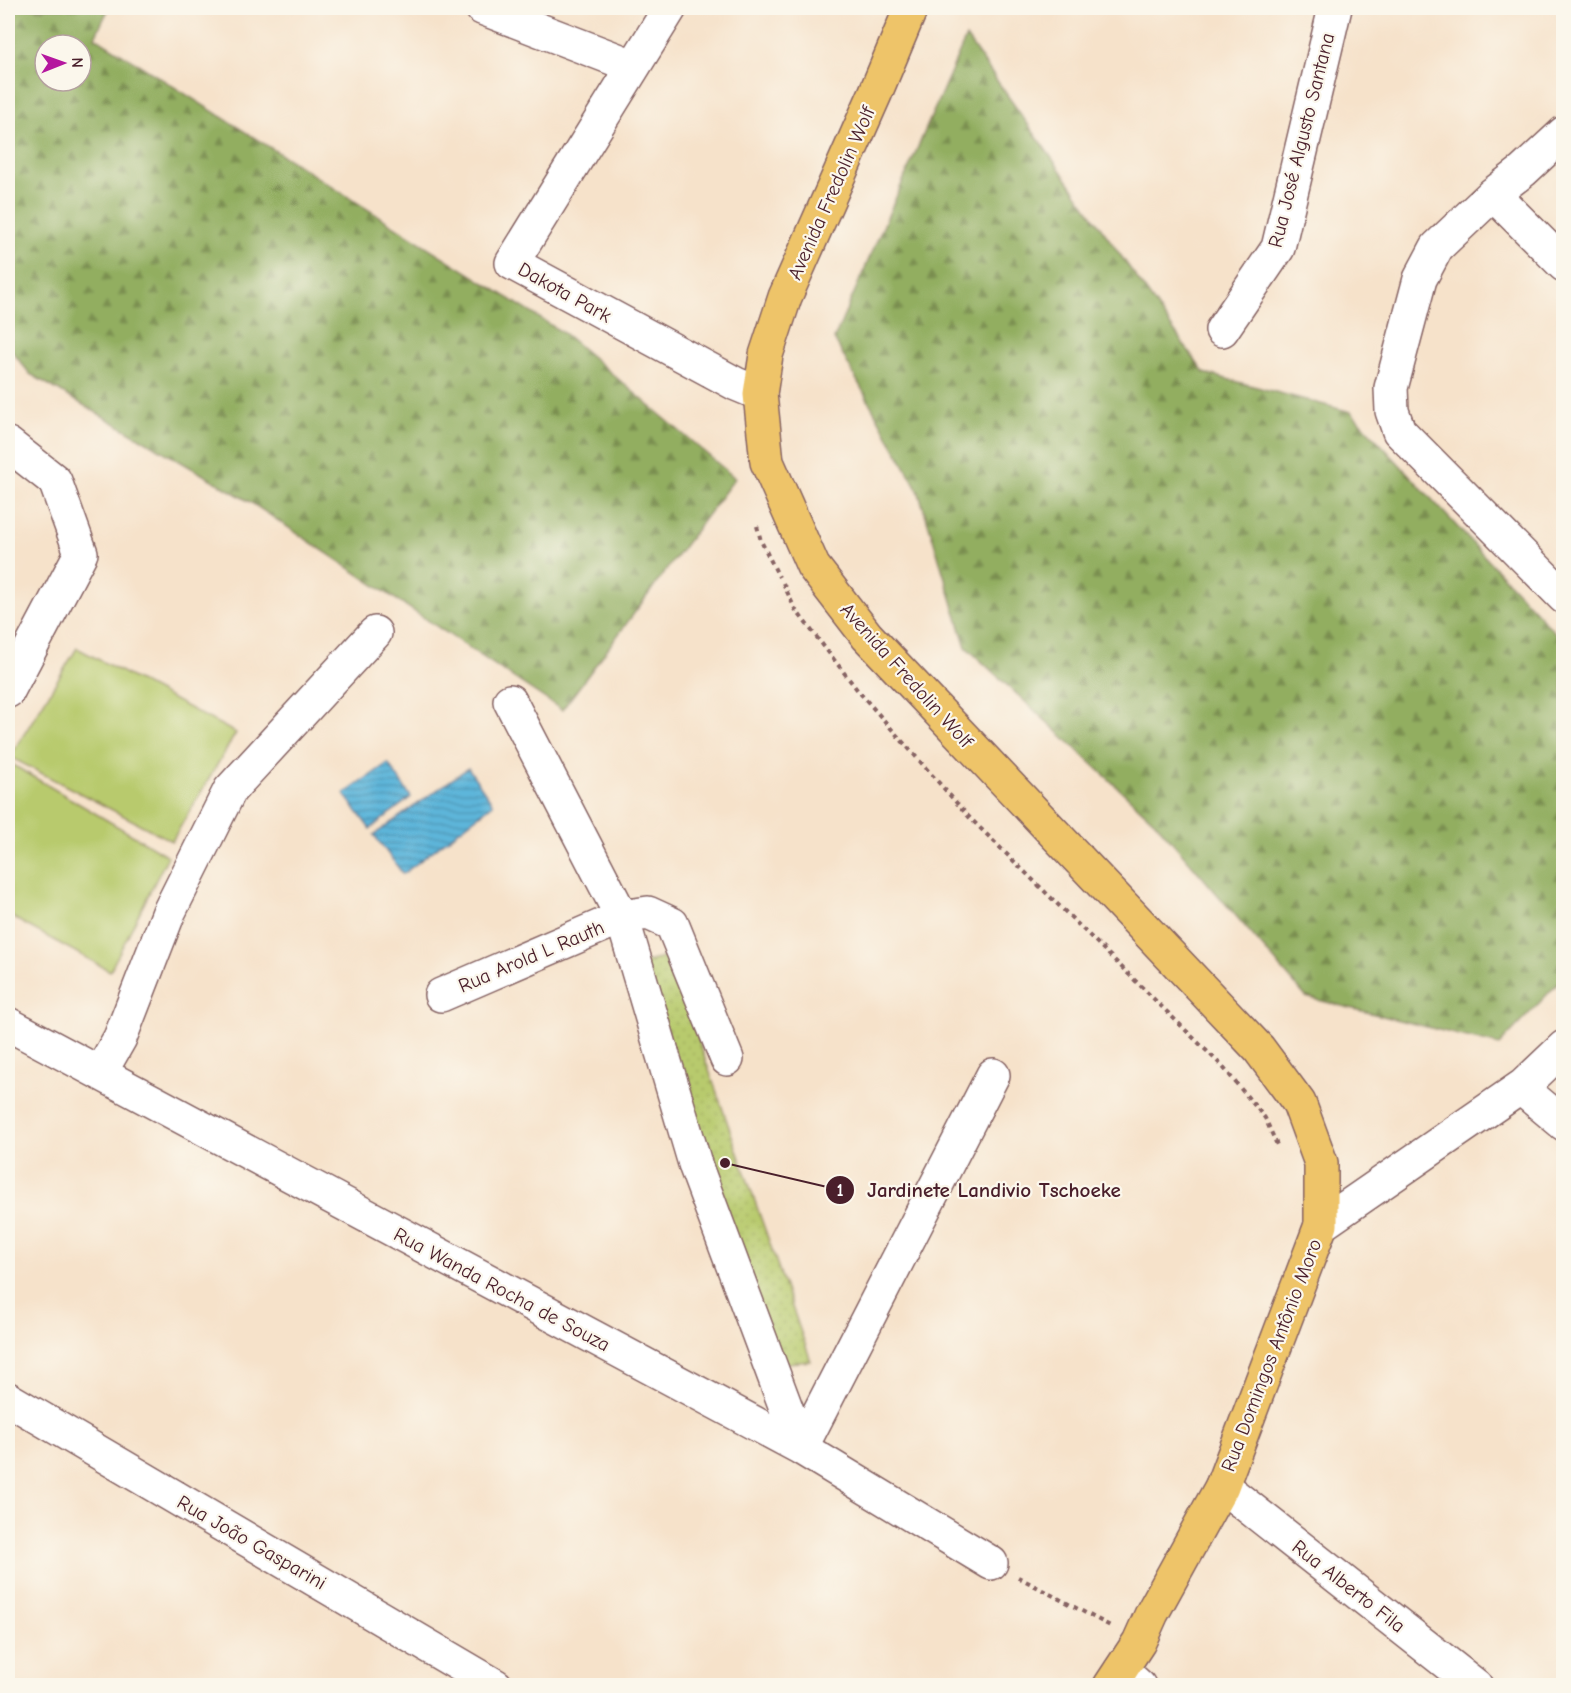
<svg xmlns="http://www.w3.org/2000/svg" width="1571" height="1693" viewBox="0 0 1571 1693" font-family="'Comic Neue',sans-serif">
<style>
.grass{fill:#b8ca6d;stroke:#81744c;stroke-width:1.5}
.forest{fill:url(#forest-firs);stroke:#6e6646;stroke-width:1.5;fill-rule:evenodd}
.park{fill:url(#park-dots);stroke:#81744c;stroke-width:1.5}
.water{fill:url(#water-rules);stroke:#546a82;stroke-width:1.5}
.lines{fill:none;stroke-linecap:round;stroke-linejoin:round}
.minor-casing{stroke:#866363;stroke-width:36}
.major-casing{stroke:#866363;stroke-width:36}
.path{stroke:#866363;stroke-width:4;stroke-dasharray:4.5 4.5;stroke-linecap:butt}
.minor{stroke:#fff;stroke-width:33}
.major{stroke:#eec469;stroke-width:33}
.labels{text-anchor:middle;stroke-width:4.5;stroke-linejoin:round;paint-order:stroke}
.street-label{font-size:20px;fill:#4a1f2b;stroke:#fbf7ec}
.leader{fill:none;stroke:#4a1f2b;stroke-width:2}
.callout-dot{fill:#4a1f2b;stroke:#fbf7ec;stroke-width:2}
.mark-label{font-size:18px;text-anchor:middle;font-weight:bold;fill:#fff}
.callout-label{font-size:21px;text-anchor:middle;font-weight:bold;fill:#4a1f2b;stroke:#fbf7ec;stroke-width:4.5;stroke-linejoin:round;paint-order:stroke}
</style>
<defs>
<pattern id="forest-firs" width="22" height="20" patternUnits="userSpaceOnUse" patternTransform="scale(1.5)"><rect width="22" height="20" fill="#92ae60"/><path d="M5 1l3.5 6h-7zM16 11l3.5 6h-7z" fill="#798d4f"/></pattern>
<pattern id="park-dots" width="8" height="8" patternUnits="userSpaceOnUse" patternTransform="scale(1.5)"><rect width="8" height="8" fill="#b8ca6d"/><path d="M2 2h.1M6 6h.1" fill="none" stroke="#a0ad5f" stroke-width="1.8" stroke-linecap="round"/></pattern>
<pattern id="water-rules" width="6" height="5" patternUnits="userSpaceOnUse" patternTransform="scale(1.5)"><rect width="6" height="5" fill="#5db6da"/><path d="M0 2.5h6" fill="none" stroke="#4f93b1"/></pattern>
</defs>
<rect width="100%" height="100%" fill="#fbf7ec"/>
<filter id="ink" filterUnits="userSpaceOnUse"><feTurbulence type="fractalNoise" baseFrequency=".0167" numOctaves="2"/><feDisplacementMap in="SourceGraphic" scale="12" xChannelSelector="R" yChannelSelector="G"/><feConvolveMatrix kernelMatrix="1 2 1 2 8 2 1 2 1" color-interpolation-filters="sRGB"/></filter>
<filter id="wash" filterUnits="userSpaceOnUse"><feTurbulence type="fractalNoise" baseFrequency=".008" numOctaves="4" result="noise"/><feDisplacementMap in="SourceGraphic" scale="24" xChannelSelector="R" yChannelSelector="G"/><feGaussianBlur stdDeviation="1.35" result="paint"/><feColorMatrix in="noise" values="0 0 0 0 0 0 0 0 0 0 0 0 0 0 0 0 0 1.4 0 .05"/><feComposite in="paint" operator="in"/></filter>
<g filter="url(#wash)">
<rect width="100%" height="100%" fill="#f6e2ca"/>
<path class="grass" d="M 77,648 L 236,733 L 172,841 L 10,757 Z
M 8,762 L 168,856 L 110,971 L 8,915 Z"/>
<path class="forest" d="M 8,8 L 109,8 L 95,37 L 565,334 L 735,478 L 562,710 L 250,502 L 30,374 L 8,346 ZM 45,45 L 81,45 L 81,81 L 45,81 Z
M 966,37 L 1204,373 L 1351,412 L 1563,641 L 1563,978 L 1499,1045 L 1306,997 L 1155,822 L 966,647 L 918,490 L 834,339 Z"/>
<path class="park" d="M 669,956 L 811,1361 L 776,1364 L 640,964 Z"/>
<path class="water" d="M 388,763 L 411,797 L 370,829 L 344,794 Z
M 468,768 L 493,804 L 403,874 L 374,835 Z"/>
</g>
<g filter="url(#ink)">
<g class="lines">
<g class="minor-casing">
<path id="minor" d="M 482,8 L 633,66
M 670,8 L 512,263 L 736,384 L 760,394
M 1564,133 L 1523,171 L 1493,194 L 1437,247 L 1420,279 L 1391,388 L 1392,411 L 1399,431 L 1564,597
M 1493,194 L 1564,265
M 1222,330 L 1278,248 L 1335,8
M 8,444 L 55,481 L 81,553 L 8,691
M 510,701 L 622,917 L 696,1167 L 801,1448
M 441,995 L 622,917 L 648,913 L 672,924 L 727,1059
M 8,1024 L 801,1448 L 991,1563
M 100,1073 L 120,1038 L 169,912 L 230,790 L 375,633
M 1521,1088 L 1564,1124
M 1321,1225 L 1524,1085 L 1564,1047
M 8,1399 L 496,1686
M 801,1448 L 993,1075
M 1222,1486 L 1476,1686
M 1121,1670 L 1139,1686"/>
</g>
<g class="major-casing">
<path id="major" d="M 911,8 L 875,94 L 785,297 L 766,355 L 760,394 L 767,462 L 813,566 L 867,636 L 1259,1049 L 1299,1103 L 1321,1163 L 1321,1225 L 1222,1486 L 1152,1613 L 1139,1642 L 1110,1686"/>
</g>
<path class="path" d="M 757,526 L 761,541 L 779,577
M 783,583 L 795,609 L 859,692 L 969,817 L 1222,1066 L 1265,1118 L 1277,1145
M 1018,1577 L 1112,1627"/>
<use href="#minor" class="minor"/>
<use href="#major" class="major"/>
</g>
</g>
<g class="labels">
<g class="street-label">
<text transform="translate(1301 140) rotate(-76)" y="7">Rua José Algusto Santana</text>
<text transform="translate(831 193) rotate(-66)" y="7">Avenida Fredolin Wolf</text>
<text transform="translate(565 292) rotate(29)" y="7">Dakota Park</text>
<text transform="translate(907 675) rotate(48)" y="7">Avenida Fredolin Wolf</text>
<text transform="translate(531 956) rotate(-23)" y="7">Rua Arold L Rauth</text>
<text transform="translate(502 1289) rotate(28)" y="7">Rua Wanda Rocha de Souza</text>
<text transform="translate(1271 1355) rotate(-69)" y="7">Rua Domingos Antônio Moro</text>
<text transform="translate(252 1542) rotate(30)" y="7">Rua João Gasparini</text>
<text transform="translate(1349 1586) rotate(38)" y="7">Rua Alberto Fila</text>
</g>
</g>
<path class="leader" d="M725 1163L840 1190"/>
<g class="callout-dot">
<circle cx="725" cy="1163" r="6"/>
<circle cx="840" cy="1190" r="15"/>
</g>
<g class="mark-label">
<text x="840" y="1196">1</text>
</g>
<g class="callout-label">
<text x="994" y="1197">Jardinete Landivio Tschoeke</text>
</g>
<rect width="1571" height="1693" fill="none" stroke="#fbf7ec" stroke-width="30"/>
<g transform="translate(63 63) rotate(89)"><circle r="28" fill="#fbf7ec" stroke="#b4a19f" stroke-width="1.5"/>
<path d="M0-4.5L10 22L0 15L-10 22Z" fill="#b5179e"/>
<text y="-9" font-size="16" font-weight="bold" text-anchor="middle" fill="#4a1f2b">N</text>
</g>
</svg>
